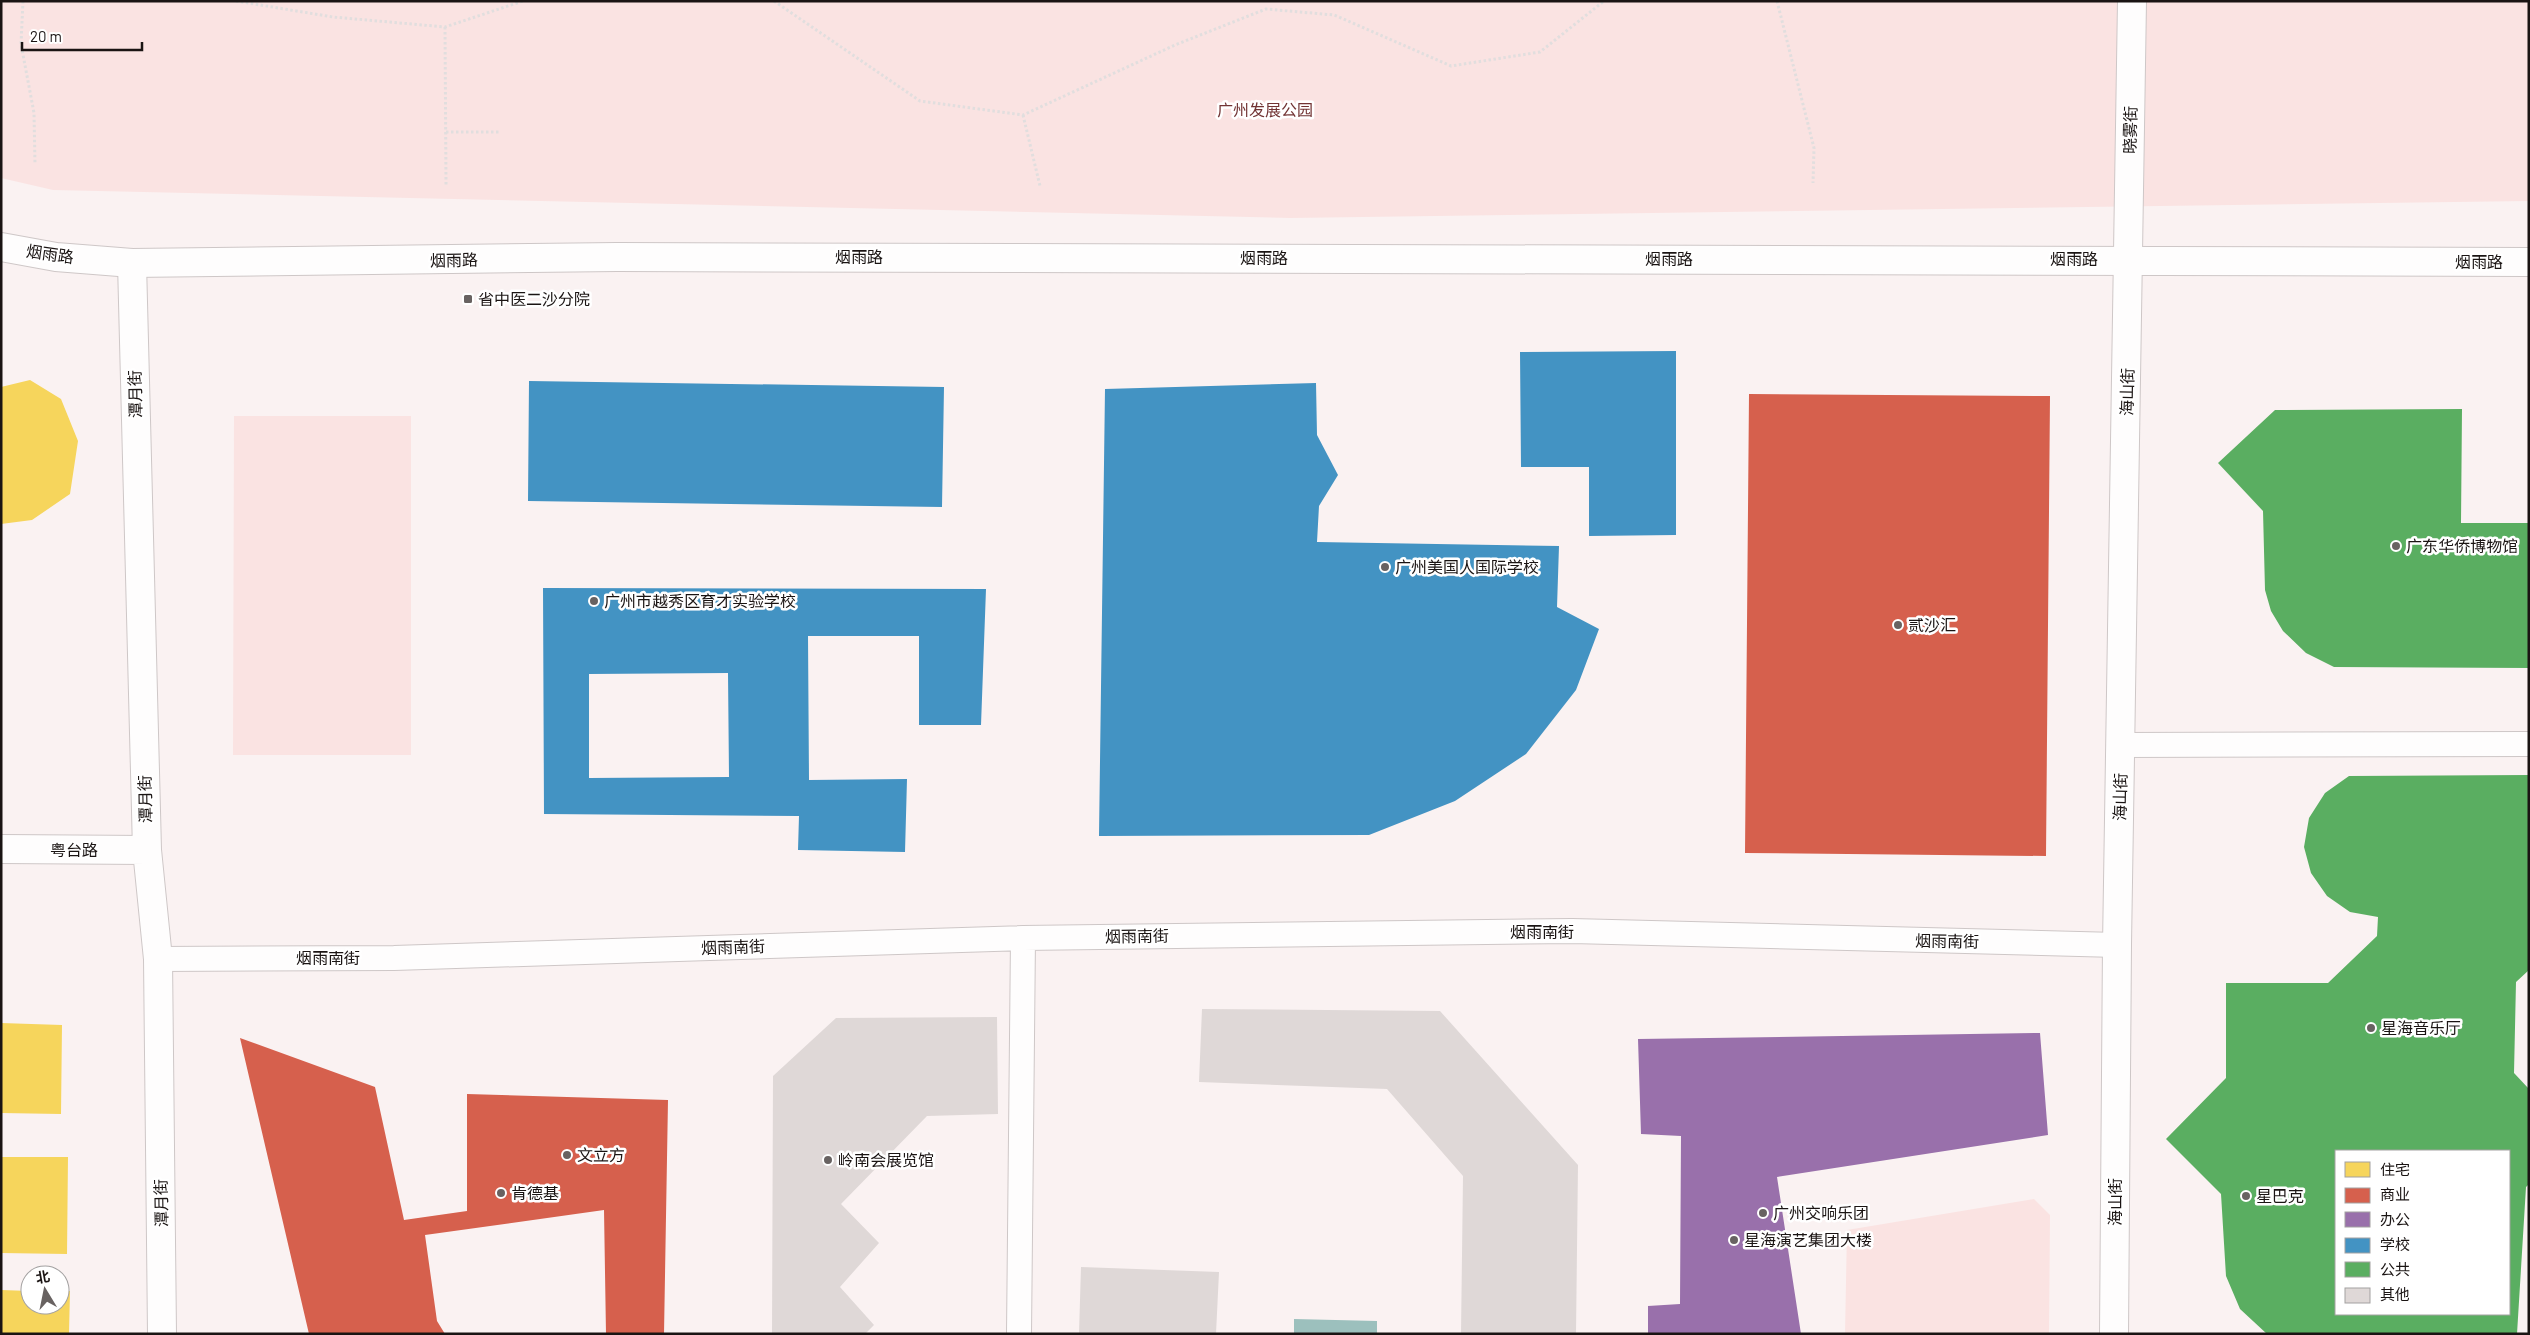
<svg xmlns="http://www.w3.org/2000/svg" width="2530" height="1335" viewBox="0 0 2530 1335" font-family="Barlow,'Noto Sans SC',sans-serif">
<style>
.green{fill:#fae3e2}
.water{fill:#9cc0bd}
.homes{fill:#f6d55c}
.shops{fill:#d6604d}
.offices{fill:#9970ab}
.schools{fill:#4393c3;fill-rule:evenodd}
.public{fill:#5aae61;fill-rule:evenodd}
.building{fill:#dfd8d7}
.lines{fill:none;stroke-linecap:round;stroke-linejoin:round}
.service-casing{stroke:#cec7c7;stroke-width:26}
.minor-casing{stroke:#cec7c7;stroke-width:30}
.secondary-casing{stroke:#cec7c7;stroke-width:30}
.path{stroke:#e1dede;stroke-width:3;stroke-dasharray:2.5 2.5;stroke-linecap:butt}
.service{stroke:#fefdfd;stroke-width:24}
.minor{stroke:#fefdfd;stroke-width:28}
.secondary{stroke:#fefdfd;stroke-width:28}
.poi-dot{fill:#686261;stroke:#fff;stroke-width:2}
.labels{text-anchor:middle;stroke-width:5;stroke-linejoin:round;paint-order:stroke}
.park-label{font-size:16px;fill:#723434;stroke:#fff}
.street-label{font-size:16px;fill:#1a1413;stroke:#fff}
.poi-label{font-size:16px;fill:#1a1413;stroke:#fff;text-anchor:start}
</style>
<rect width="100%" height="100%" fill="#faf2f2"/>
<path class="green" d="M 1,1 L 2529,1 L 2529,201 L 1290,218 L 53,190 L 1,178 Z
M 234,416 L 411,416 L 411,755 L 233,755 Z
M 2034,1199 L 2050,1215 L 2049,1334 L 1845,1334 L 1847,1230 Z"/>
<path class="water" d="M 1294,1319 L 1377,1321 L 1377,1334 L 1294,1334 Z"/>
<path class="homes" d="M 30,380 L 61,399 L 78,441 L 70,494 L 32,520 L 1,524 L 1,387 Z
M 1,1023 L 62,1025 L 61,1114 L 1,1113 Z
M 1,1157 L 68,1157 L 67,1254 L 1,1253 Z
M 1,1290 L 30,1291 L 30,1305 L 60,1305 L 60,1291 L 70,1291 L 69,1334 L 1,1334 Z"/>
<path class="shops" d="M 1749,394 L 2050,396 L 2046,856 L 1745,853 Z
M 240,1038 L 375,1087 L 404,1220 L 467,1211 L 467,1094 L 668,1100 L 664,1334 L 606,1334 L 604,1210 L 425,1235 L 437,1321 L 445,1334 L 309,1334 Z"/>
<path class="offices" d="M 2040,1033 L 2048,1135 L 1777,1177 L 1801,1334 L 1648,1334 L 1648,1306 L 1680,1304 L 1681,1136 L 1641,1134 L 1638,1039 Z"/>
<path class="schools" d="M 1676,351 L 1676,535 L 1589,536 L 1589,467 L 1521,467 L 1520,352 Z
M 529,381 L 944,387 L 942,507 L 528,501 Z
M 1316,383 L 1317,435 L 1338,475 L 1319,506 L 1317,542 L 1559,546 L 1557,607 L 1599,629 L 1576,690 L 1526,754 L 1455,801 L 1369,835 L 1099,836 L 1105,389 Z
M 543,588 L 986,589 L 981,725 L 919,725 L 919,636 L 808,636 L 809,780 L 907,779 L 905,852 L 798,850 L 799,816 L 544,814 ZM 728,673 L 729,777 L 589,778 L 589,674 Z"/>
<path class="public" d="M 2462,409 L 2461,523 L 2529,523 L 2529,668 L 2334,667 L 2306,653 L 2283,631 L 2271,611 L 2265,590 L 2263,511 L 2218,463 L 2275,410 Z
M 2529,775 L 2529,970 L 2516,982 L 2514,1073 L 2529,1089 L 2529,1184 L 2526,1187 L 2517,1334 L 2267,1334 L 2240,1309 L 2226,1276 L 2221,1194 L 2166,1139 L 2226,1078 L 2226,983 L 2328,983 L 2377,936 L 2378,917 L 2350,912 L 2327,896 L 2311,873 L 2304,847 L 2309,818 L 2325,793 L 2349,776 ZM 2336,1151 L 2509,1151 L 2509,1314 L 2336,1314 Z"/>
<path class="building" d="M 1202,1009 L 1440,1011 L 1578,1165 L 1576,1334 L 1461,1334 L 1463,1176 L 1387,1089 L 1199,1082 Z
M 997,1017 L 998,1114 L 927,1116 L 841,1204 L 879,1243 L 840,1287 L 874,1325 L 865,1334 L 772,1334 L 773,1076 L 836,1018 Z
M 1081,1267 L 1219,1272 L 1216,1334 L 1079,1334 Z"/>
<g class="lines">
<g class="service-casing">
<path id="service" d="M 2121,745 L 2529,744
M 158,959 L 394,958 L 1023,938 L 1572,931 L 2117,945
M 1019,1334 L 1023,938"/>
</g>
<g class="minor-casing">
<path id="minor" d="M 132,263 L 147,850 L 158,959 L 162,1334
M 1,849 L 147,850
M 2114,1334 L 2117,945 L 2132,1"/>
</g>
<g class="secondary-casing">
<path id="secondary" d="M 1,247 L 56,257 L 132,263 L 617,257 L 2529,262"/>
</g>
<path class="path" d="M 23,1 L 21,44 L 34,113 L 35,164
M 236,1 L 333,17 L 445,27 L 523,1
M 774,1 L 920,101 L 1023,115 L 1175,45 L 1266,9 L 1334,15 L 1451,66 L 1540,52 L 1604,1
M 1777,1 L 1814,148 L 1813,183
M 445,27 L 446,185
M 1023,115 L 1040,186
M 446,132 L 501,132"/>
<use href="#service" class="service"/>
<use href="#minor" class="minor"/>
<use href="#secondary" class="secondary"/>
</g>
<g class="poi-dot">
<rect x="463" y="294" width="10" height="10" rx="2.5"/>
<circle cx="2396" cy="546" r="5"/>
<circle cx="1385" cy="567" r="5"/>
<circle cx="594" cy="601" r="5"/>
<circle cx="1898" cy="625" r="5"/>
<circle cx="2371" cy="1028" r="5"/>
<circle cx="567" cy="1155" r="5"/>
<circle cx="828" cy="1160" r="5"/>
<circle cx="501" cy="1193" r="5"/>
<circle cx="2246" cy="1196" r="5"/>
<circle cx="1763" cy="1213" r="5"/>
<circle cx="1734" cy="1240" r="5"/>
</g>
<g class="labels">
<g class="park-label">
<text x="1265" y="116">广州发展公园</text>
</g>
<g class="street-label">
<text transform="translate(2130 130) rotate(-89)" y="6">晓雾街</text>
<text transform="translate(50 254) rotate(8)" y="6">烟雨路</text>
<text x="859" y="263">烟雨路</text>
<text x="1264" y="264">烟雨路</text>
<text x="1669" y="265">烟雨路</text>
<text x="2074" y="265">烟雨路</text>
<text transform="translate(454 260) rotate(-1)" y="6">烟雨路</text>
<text x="2479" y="268">烟雨路</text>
<text transform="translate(2127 392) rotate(-89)" y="6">海山街</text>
<text transform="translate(135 394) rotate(-91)" y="6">潭月街</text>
<text transform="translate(2120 797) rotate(-89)" y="6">海山街</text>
<text transform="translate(145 799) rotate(-91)" y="6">潭月街</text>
<text x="74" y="856">粤台路</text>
<text x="1542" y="938">烟雨南街</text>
<text transform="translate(1137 936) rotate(-1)" y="6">烟雨南街</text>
<text transform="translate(1947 941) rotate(1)" y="6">烟雨南街</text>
<text transform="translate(733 947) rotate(-2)" y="6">烟雨南街</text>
<text x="328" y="964">烟雨南街</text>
<text transform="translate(2115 1202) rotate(-90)" y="6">海山街</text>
<text transform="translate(161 1203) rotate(-91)" y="6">潭月街</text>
</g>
<g class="poi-label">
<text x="478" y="305">省中医二沙分院</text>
<text x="2406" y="552">广东华侨博物馆</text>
<text x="1395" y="573">广州美国人国际学校</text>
<text x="604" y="607">广州市越秀区育才实验学校</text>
<text x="1908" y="631">贰沙汇</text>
<text x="2381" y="1034">星海音乐厅</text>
<text x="577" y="1161">文立方</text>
<text x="838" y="1166">岭南会展览馆</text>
<text x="511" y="1199">肯德基</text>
<text x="2256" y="1202">星巴克</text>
<text x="1773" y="1219">广州交响乐团</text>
<text x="1744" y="1246">星海演艺集团大楼</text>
</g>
</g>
<rect width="2530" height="1335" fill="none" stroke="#1a1413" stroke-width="5"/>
<rect x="2335" y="1150" width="175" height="165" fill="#ffffff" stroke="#a3a1a1"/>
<rect x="2345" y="1162" width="25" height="15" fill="#f6d55c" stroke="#a3a1a1"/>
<text x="2380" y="1175" font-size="15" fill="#1a1413">住宅</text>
<rect x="2345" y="1188" width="25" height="15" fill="#d6604d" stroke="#a3a1a1"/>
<text x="2380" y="1200" font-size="15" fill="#1a1413">商业</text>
<rect x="2345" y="1212" width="25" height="15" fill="#9970ab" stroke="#a3a1a1"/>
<text x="2380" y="1225" font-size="15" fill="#1a1413">办公</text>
<rect x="2345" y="1238" width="25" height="15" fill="#4393c3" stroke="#a3a1a1"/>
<text x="2380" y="1250" font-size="15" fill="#1a1413">学校</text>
<rect x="2345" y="1262" width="25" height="15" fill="#5aae61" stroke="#a3a1a1"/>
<text x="2380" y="1275" font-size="15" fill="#1a1413">公共</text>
<rect x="2345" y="1288" width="25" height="15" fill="#dfd8d7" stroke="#a3a1a1"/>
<text x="2380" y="1300" font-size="15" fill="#1a1413">其他</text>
<g transform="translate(45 1290) rotate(350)"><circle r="24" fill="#ffffff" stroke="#a3a1a1"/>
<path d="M0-4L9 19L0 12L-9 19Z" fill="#686261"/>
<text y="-8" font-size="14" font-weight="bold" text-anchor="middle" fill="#1a1413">北</text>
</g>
<path d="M22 42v8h120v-8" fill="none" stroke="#1a1413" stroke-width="2.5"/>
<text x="30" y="42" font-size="15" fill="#1a1413" stroke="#ffffff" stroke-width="4" paint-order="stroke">20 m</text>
</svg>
